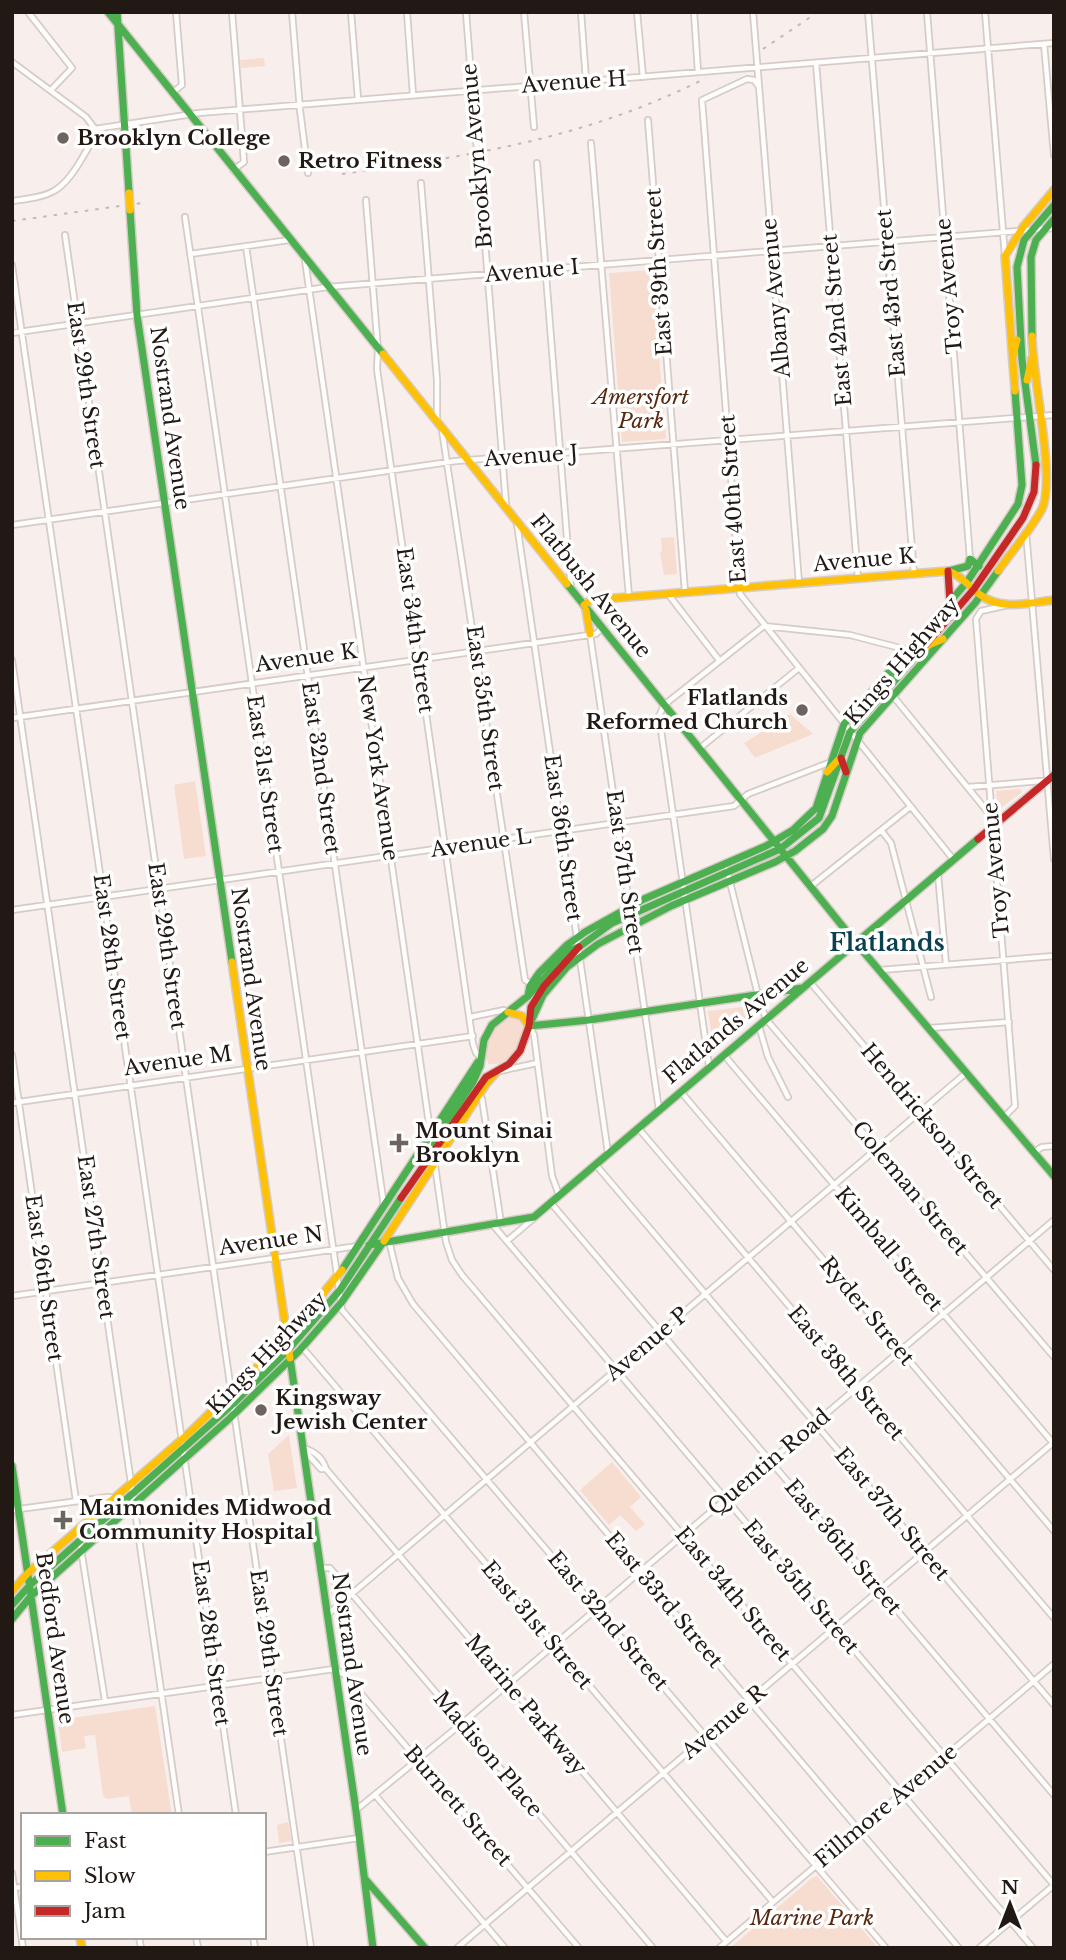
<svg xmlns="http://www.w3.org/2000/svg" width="1066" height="1960" viewBox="0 0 1066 1960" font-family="'Libre Baskerville',serif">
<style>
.green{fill:#f7dcd0}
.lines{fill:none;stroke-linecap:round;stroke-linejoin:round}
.street-casing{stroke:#d5ccc8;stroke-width:8}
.fast-casing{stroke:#d5ccc8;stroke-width:10}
.slow-casing{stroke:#d5ccc8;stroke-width:10}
.jam-casing{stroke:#d5ccc8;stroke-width:10}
.street{stroke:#fefdfc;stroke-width:4.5}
.fast{stroke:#4caf50;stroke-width:7}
.slow{stroke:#ffc107;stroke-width:7}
.jam{stroke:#c62828;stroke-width:7}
.rail{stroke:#bdbbba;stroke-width:2;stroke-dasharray:3.5 7;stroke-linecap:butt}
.street-bridge-casing{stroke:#d5ccc8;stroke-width:8;stroke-linecap:butt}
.slow-bridge-casing{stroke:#d5ccc8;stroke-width:10;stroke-linecap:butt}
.street-bridge{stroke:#fefdfc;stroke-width:4.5}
.slow-bridge{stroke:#ffc107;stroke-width:7}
.poi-dot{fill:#6d6460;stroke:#fff;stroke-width:2.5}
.labels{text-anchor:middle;stroke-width:7;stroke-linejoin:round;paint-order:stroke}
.street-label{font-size:21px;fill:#221915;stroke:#fff}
.poi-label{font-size:21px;font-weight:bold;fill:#221915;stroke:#fff;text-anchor:start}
.park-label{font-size:21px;font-style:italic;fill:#582910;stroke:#fff}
.quarter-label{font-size:24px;font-weight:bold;fill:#0b4051;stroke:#fff}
</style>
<rect width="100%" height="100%" fill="#f8efec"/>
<path class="green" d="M 264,58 L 265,66 L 241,68 L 240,60 Z
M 652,270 L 666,439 L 622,442 L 609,273 Z
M 674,537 L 677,574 L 664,575 L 660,552 L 662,551 L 661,538 Z
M 790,714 L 813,734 L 755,758 L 744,743 Z
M 195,781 L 206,856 L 184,859 L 174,785 Z
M 1020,789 L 1022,792 L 998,810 L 996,791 Z
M 750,1006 L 752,1018 L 714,1051 L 708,1011 Z
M 513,1016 L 519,1017 C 535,1035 510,1068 489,1064 C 477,1046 495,1022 513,1016 Z
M 289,1435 L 297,1488 L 274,1491 L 268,1454 Z
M 612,1462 L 641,1497 L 630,1507 L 645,1524 L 636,1531 L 620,1515 L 609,1525 L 580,1490 Z
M 329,1574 L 346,1593 L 335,1602 L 332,1600 Z
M 155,1706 L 172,1815 L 132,1815 L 129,1796 L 107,1799 L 103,1796 L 95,1735 L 84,1736 L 86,1748 L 62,1752 L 58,1720 Z
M 288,1822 L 291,1841 L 279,1843 L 277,1825 Z
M 817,1876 L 878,1948 L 730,1948 L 812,1878 Z"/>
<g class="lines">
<g class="street-casing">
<path id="street" d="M 28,12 L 72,68 L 51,90
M 232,12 L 244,162 L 233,170
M 292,12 L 300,110 L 308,173
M 351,12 L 358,99
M 407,12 L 413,95
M 466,12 L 476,140
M 524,12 L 534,127
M 581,12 L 586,81
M 637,12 L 643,77
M 694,12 L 698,72
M 753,12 L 799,583
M 868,12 L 914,574
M 927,12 L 970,559
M 985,12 L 1005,256
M 1044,44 L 1054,155
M 12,62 L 86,117 L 95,129 C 93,141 87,150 81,160 C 61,194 50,196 12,201
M 816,63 L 858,578
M 759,87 L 754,80 L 747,79 L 702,100 L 740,594 L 953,859
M 172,93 L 182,85 L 176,12
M 648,120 L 685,592
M 95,129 L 199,113 L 1054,43
M 591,143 L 629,597
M 537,163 L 571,588
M 479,167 L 506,504
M 421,183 L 437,380 L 437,420
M 366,200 L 378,350 L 377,369 L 473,1044 L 476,1053 L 481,1057
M 185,217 L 342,1310 L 886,1948
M 65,235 L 311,1948
M 246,246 L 384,1206
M 190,254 L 289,240
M 305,260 L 446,1242 L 452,1260 L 462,1275 L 1033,1948
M 12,265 L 236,1815
M 12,333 L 328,287 L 1054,228
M 442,430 L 525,980 L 531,984
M 517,524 L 608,1153
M 12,525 L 456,461 L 1054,415
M 1026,532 L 1054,859
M 668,594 L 719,660
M 590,634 L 659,1110
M 12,660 L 179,1815
M 893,696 L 991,816
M 12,718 L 596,634 L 602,628
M 700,748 L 799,668
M 968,787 L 1054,780
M 881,830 L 891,843 L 931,997
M 727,870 L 758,995 L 766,1019 L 1054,1357
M 938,874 L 946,964
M 811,886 L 910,807
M 12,910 L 734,806 L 748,794 L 831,762
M 880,970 L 1054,956
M 810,982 L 1054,1270
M 471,1017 L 504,1010 L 507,1012
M 759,1026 L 768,1057 L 788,1097
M 530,1027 L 534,1035 L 552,1176 L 559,1195
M 930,1028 L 1009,1022
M 12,1055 L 76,1501
M 724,1055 L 1053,1443
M 709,1066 L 659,716 L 664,705 L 764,626 L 850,635 L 908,650
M 500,1071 L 537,1063
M 681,1092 L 1054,1531
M 479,1095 L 482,1099 L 501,1223
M 12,1103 L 473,1036
M 1004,1117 L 1015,1106 L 976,619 L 981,611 L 1008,605
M 639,1129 L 1054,1618
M 1034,1152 L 1042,1147 L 1054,1146
M 596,1165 L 1054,1705
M 551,1203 L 1054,1795
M 493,1225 L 1054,1885
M 389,1241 L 398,1278 L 413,1304 L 959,1948
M 507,1241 L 533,1219
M 12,1296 L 358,1246
M 302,1347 L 773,1902
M 303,1448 C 314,1451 323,1458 326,1469 L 726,1941
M 304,1450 L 321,1469 L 326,1469
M 12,1510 L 108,1497 L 114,1498
M 78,1530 L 105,1701
M 320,1568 L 330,1568 L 653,1948
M 328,1614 L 966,1073
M 12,1715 L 334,1669 L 345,1675 L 579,1948
M 376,1796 L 505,1948
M 356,1810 L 466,1720 L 1054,1220
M 264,1852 L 359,1838
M 12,1873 L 23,1948
M 13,1888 L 23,1887
M 139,1937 L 141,1948
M 196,1937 L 198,1948
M 253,1937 L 255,1948
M 457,1948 L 1054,1442
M 719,1948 L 1054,1664
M 979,1948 L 1054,1885"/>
</g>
<g class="fast-casing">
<path id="fast" d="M 108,12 L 383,354
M 117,12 L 129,193
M 130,210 L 137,315 L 232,962
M 1032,336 L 1031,257 L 1036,240 L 1054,219
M 1036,465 L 1022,360 L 1017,267 L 1024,240 L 1054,205
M 949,571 L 968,566 L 970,559 L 979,566
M 567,584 L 856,943 L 1054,1176
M 879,684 L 896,673
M 802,988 L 589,1020 L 529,1026 L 543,995 L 567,967 L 598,944 L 671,906 L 775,862 L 795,851 L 823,829 L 832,816 L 860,733 L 975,603 L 998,571
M 528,996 L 530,986 L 539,973 L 567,945 L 585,932 L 644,899 L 766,846 L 793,830 L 816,808 L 844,724 L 967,582 L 1018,504 L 1022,485 L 1015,391
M 433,1150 L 436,1138 L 473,1082 L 480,1066 L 484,1040 L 492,1025 L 528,996 L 569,951 L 579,947 L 612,923 L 780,849 L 819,818 L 850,732 L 923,648
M 369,1245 L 534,1217 L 978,839
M 342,1270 L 478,1062
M 290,1358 L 356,1811 L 373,1948
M 12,1466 L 63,1815
M 12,1605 L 30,1585 L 233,1404 L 288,1350 L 340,1290 L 401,1198
M 12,1619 L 31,1596 L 229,1419 L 299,1351 L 341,1303 L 384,1241
M 365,1879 L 425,1948"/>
</g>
<g class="slow-casing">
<path id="slow" d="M 383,354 L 567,584
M 1013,356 L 1017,340
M 1027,380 L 1032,358
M 1015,391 L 1005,256 L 1023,227 L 1054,190
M 998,571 C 1012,551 1031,530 1042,509 C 1056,479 1032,376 1032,336
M 584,605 L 591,600 L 948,571 C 961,575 968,586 979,594 C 1000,611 1029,603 1054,600
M 586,610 L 590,634
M 926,646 L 943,639
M 827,772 L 838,760
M 232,962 L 290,1358
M 508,1012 L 522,1016 L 529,1026
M 384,1241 L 486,1084 L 495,1074
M 12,1591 L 28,1573 L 186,1436 L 286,1339 L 342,1270
M 80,1937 L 82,1948"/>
</g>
<g class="jam-casing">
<path id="jam" d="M 948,571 L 950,603
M 923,648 L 974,589 L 1023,518 L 1034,492 L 1036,465
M 841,758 L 846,772
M 978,839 L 1054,775
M 401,1198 L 486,1077 L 509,1064 L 520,1051 L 529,1026 L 531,1007 L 544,986 L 579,947"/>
</g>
<use href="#street" class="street"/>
<use href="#fast" class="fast"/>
<use href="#slow" class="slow"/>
<use href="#jam" class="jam"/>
<path class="rail" d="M 763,49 L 818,12
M 342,174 C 474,155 585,139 706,78
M 12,221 L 142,203"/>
<g class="street-bridge-casing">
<path id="street-bridge" d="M 476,140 L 479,167"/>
</g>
<g class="slow-bridge-casing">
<path id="slow-bridge" d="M 129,193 L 130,210"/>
</g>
<use href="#street-bridge" class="street-bridge"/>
<use href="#slow-bridge" class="slow-bridge"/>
</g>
<g class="poi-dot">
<circle cx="63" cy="138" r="7"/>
<circle cx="284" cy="161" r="7"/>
<circle cx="802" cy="710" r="7"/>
<path d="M395.5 1132.5h7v7h7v7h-7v7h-7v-7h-7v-7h7z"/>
<circle cx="261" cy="1410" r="7"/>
<path d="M59.5 1509.5h7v7h7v7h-7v7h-7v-7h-7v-7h7z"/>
</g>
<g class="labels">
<g class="street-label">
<text transform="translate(574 82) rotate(-4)" y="7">Avenue H</text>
<text transform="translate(477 156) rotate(-95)" y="7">Brooklyn Avenue</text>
<text transform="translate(532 271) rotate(-5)" y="7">Avenue I</text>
<text transform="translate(659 272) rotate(-94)" y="7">East 39th Street</text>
<text transform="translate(949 286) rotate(-95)" y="7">Troy Avenue</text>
<text transform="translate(891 293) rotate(-95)" y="7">East 43rd Street</text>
<text transform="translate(776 298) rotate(-95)" y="7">Albany Avenue</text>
<text transform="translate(837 320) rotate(-95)" y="7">East 42nd Street</text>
<text transform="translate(86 385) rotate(82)" y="7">East 29th Street</text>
<text transform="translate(170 418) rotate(82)" y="7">Nostrand Avenue</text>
<text transform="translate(531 456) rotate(-4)" y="7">Avenue J</text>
<text transform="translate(733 499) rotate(-94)" y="7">East 40th Street</text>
<text transform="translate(864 560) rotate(-5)" y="7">Avenue K</text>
<text transform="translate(591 586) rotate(51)" y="7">Flatbush Avenue</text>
<text transform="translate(415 630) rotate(82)" y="7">East 34th Street</text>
<text transform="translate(306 658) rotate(-8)" y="7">Avenue K</text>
<text transform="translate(902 661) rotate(-49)" y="7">Kings Highway</text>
<text transform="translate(485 708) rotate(82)" y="7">East 35th Street</text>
<text transform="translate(321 768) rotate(82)" y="7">East 32nd Street</text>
<text transform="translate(378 768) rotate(82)" y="7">New York Avenue</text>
<text transform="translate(265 774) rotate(82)" y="7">East 31st Street</text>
<text transform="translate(563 838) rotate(82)" y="7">East 36th Street</text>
<text transform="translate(481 843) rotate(-8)" y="7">Avenue L</text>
<text transform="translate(996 870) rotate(-95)" y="7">Troy Avenue</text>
<text transform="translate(625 872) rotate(82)" y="7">East 37th Street</text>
<text transform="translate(167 946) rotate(82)" y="7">East 29th Street</text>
<text transform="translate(112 957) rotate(82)" y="7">East 28th Street</text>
<text transform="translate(251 979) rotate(82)" y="7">Nostrand Avenue</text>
<text transform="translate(736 1021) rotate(-40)" y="7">Flatlands Avenue</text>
<text transform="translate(178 1061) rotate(-8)" y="7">Avenue M</text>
<text transform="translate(932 1126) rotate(50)" y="7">Hendrickson Street</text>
<text transform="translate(910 1188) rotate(50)" y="7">Coleman Street</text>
<text transform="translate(96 1237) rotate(82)" y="7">East 27th Street</text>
<text transform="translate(271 1241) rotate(-8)" y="7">Avenue N</text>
<text transform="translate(889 1249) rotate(50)" y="7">Kimball Street</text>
<text transform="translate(44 1278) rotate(82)" y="7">East 26th Street</text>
<text transform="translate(867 1311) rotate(50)" y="7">Ryder Street</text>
<text transform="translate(647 1344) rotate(-40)" y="7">Avenue P</text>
<text transform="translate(267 1353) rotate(-46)" y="7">Kings Highway</text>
<text transform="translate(846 1373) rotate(50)" y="7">East 38th Street</text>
<text transform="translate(769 1462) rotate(-40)" y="7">Quentin Road</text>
<text transform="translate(892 1514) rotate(50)" y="7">East 37th Street</text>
<text transform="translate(843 1547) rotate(50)" y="7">East 36th Street</text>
<text transform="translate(801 1587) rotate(50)" y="7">East 35th Street</text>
<text transform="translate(733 1594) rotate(50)" y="7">East 34th Street</text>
<text transform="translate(664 1600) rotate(50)" y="7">East 33rd Street</text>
<text transform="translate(608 1621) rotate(50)" y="7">East 32nd Street</text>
<text transform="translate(537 1625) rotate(50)" y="7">East 31st Street</text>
<text transform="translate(55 1638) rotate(82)" y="7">Bedford Avenue</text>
<text transform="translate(211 1643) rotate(82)" y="7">East 28th Street</text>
<text transform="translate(269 1653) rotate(82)" y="7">East 29th Street</text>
<text transform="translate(352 1664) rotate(82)" y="7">Nostrand Avenue</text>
<text transform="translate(526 1705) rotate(50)" y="7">Marine Parkway</text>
<text transform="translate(724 1722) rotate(-40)" y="7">Avenue R</text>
<text transform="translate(488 1754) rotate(50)" y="7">Madison Place</text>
<text transform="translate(458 1806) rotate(49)" y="7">Burnett Street</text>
<text transform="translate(886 1806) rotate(-40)" y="7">Fillmore Avenue</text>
</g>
<g class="poi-label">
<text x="77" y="145">Brooklyn College</text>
<text x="298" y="168">Retro Fitness</text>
<text x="788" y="705" text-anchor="end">Flatlands<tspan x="788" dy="24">Reformed Church</tspan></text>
<text x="415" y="1138">Mount Sinai<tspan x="415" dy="24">Brooklyn</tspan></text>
<text x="275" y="1405">Kingsway<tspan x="275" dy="24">Jewish Center</tspan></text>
<text x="79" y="1515">Maimonides Midwood<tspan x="79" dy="24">Community Hospital</tspan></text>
</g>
<g class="park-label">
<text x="641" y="404">Amersfort<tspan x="641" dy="24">Park</tspan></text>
<text x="812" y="1925">Marine Park</text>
</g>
<g class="quarter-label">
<text x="887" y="951">Flatlands</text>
</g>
</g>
<rect width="1066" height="1960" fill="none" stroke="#221915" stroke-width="28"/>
<rect x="21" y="1813" width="245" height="126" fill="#ffffff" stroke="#a7a3a1" stroke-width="2"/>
<rect x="35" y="1836" width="35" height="10" fill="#4caf50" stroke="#a7a3a1" stroke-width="2"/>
<text x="84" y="1848" font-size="21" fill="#221915">Fast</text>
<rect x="35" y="1871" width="35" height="10" fill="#ffc107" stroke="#a7a3a1" stroke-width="2"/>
<text x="84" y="1883" font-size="21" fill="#221915">Slow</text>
<rect x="35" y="1906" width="35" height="10" fill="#c62828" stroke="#a7a3a1" stroke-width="2"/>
<text x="84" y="1918" font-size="21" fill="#221915">Jam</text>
<g transform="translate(1010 1904)" stroke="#ffffff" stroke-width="5" paint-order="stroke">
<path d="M0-5L12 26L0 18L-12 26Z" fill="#221915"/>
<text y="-10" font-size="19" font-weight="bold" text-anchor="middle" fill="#221915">N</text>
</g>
</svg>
